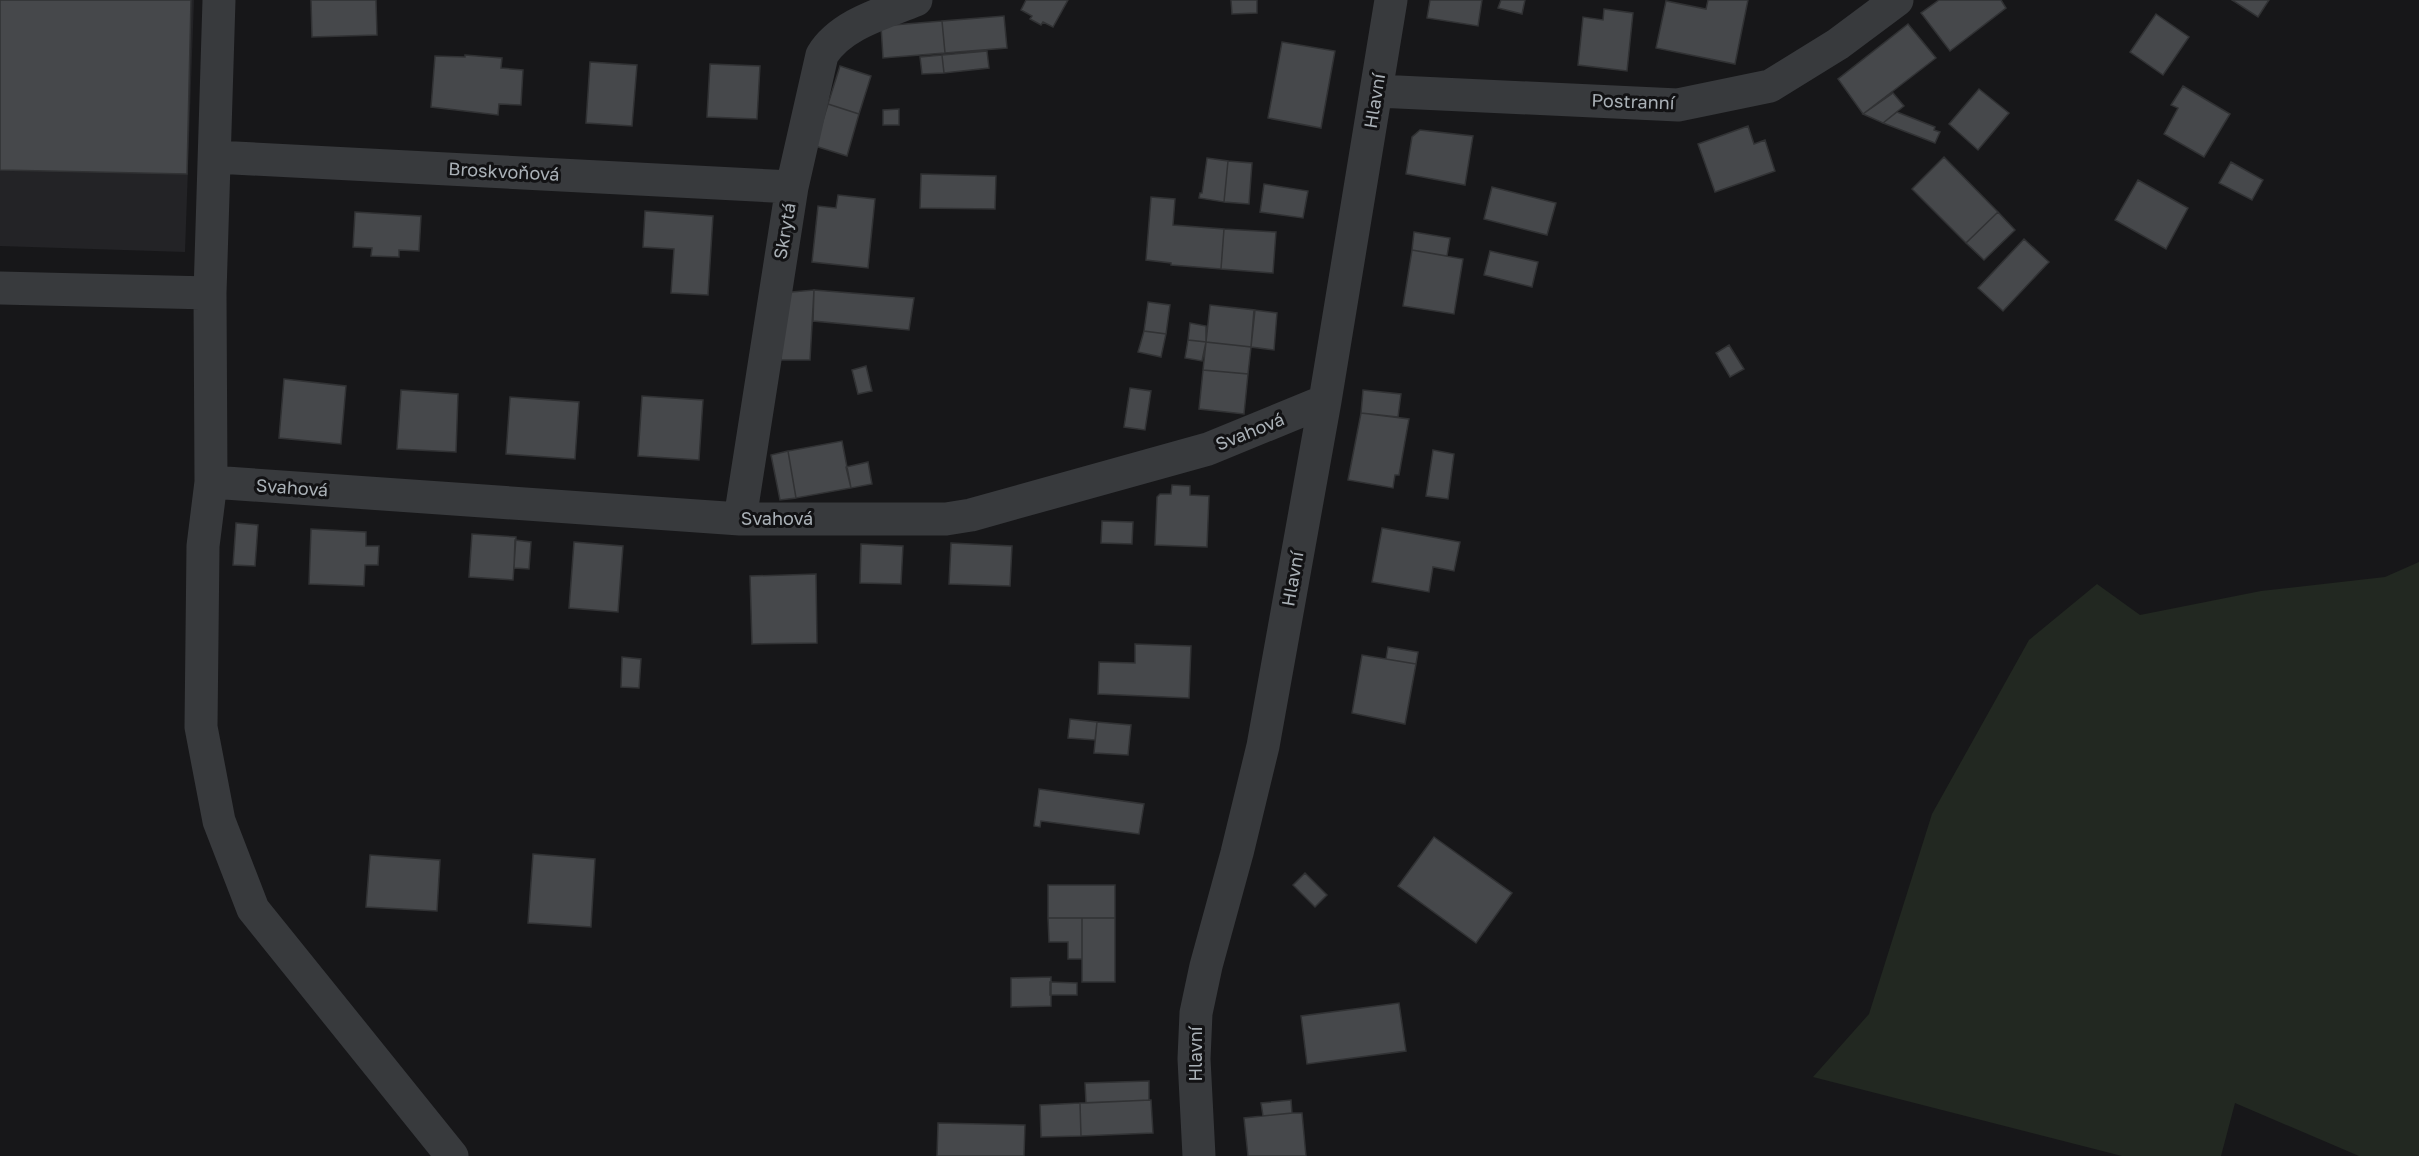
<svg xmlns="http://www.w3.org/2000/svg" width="2419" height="1156" viewBox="0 0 2419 1156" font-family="'Golos Text',sans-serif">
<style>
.built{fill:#232326}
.green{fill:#222821}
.building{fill:#46484b;stroke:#313234;stroke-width:1.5}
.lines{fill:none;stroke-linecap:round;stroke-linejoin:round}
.minor{stroke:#383a3d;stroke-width:33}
.labels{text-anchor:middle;stroke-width:6;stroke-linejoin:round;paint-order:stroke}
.street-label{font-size:18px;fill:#aab1b7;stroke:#121214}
</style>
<rect width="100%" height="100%" fill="#171719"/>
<path class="built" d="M 0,0 L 194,0 L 185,252 L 0,246 Z"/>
<path class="green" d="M 2419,562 L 2419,1156 L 2359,1156 L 2235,1103 L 2221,1156 L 2122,1156 L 1813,1077 L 1869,1014 L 1932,814 L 2029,640 L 2097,584 L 2140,615 L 2261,591 L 2385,577 Z"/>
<path class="building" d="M 0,0 L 191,0 L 187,174 L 0,170 Z
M 311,0 L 376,0 L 377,35 L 312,37 Z
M 1026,0 L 1068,0 L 1053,27 L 1043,22 L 1041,25 L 1030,19 L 1032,16 L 1021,10 Z
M 1231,0 L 1257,0 L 1257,13 L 1232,14 Z
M 1430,0 L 1482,0 L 1478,26 L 1427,18 Z
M 1501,0 L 1525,0 L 1522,14 L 1498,8 Z
M 1708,0 L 1748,0 L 1735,64 L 1656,48 L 1666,1 L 1706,9 Z
M 1939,0 L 2001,0 L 2006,8 L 1950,51 L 1921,13 Z
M 2232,0 L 2269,0 L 2258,17 Z
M 1604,9 L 1633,13 L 1627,71 L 1578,65 L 1583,17 L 1603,20 Z
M 2156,14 L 2189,37 L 2163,75 L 2130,52 Z
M 1004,16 L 1007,48 L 945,53 L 942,21 Z
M 942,21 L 945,53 L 883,58 L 881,26 Z
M 1908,24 L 1936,58 L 1863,114 L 1838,79 Z
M 1282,42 L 1335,51 L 1321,128 L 1268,118 Z
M 987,51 L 989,68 L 944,73 L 942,55 Z
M 465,55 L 502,58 L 501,68 L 523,70 L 521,105 L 499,104 L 498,115 L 431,107 L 435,56 L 465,57 Z
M 942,55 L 944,73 L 922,74 L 920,57 Z
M 590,62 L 637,65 L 632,126 L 586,123 Z
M 710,64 L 760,66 L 757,119 L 707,117 Z
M 840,66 L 871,76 L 859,114 L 828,104 Z
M 2183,86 L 2230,114 L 2204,157 L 2164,134 L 2178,108 L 2171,105 Z
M 1979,89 L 2009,113 L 1978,150 L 1949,124 Z
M 1893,93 L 1904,106 L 1883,123 L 1863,114 Z
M 828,104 L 859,114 L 847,156 L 815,146 Z
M 899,109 L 899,125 L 883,125 L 883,110 Z
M 1897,112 L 1935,127 L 1934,130 L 1940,132 L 1935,143 L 1883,123 Z
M 1748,126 L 1754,144 L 1765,140 L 1775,171 L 1715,192 L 1698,144 Z
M 1420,130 L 1473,136 L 1465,185 L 1406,174 L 1412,137 Z
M 1944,157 L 1998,212 L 1966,243 L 1912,189 Z
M 1207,158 L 1228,161 L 1224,202 L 1199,198 L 1200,193 L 1202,193 Z
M 1228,161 L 1252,163 L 1249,204 L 1224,202 Z
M 2231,162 L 2263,180 L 2252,200 L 2219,183 Z
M 921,174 L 996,176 L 995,209 L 920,208 Z
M 2138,180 L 2188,208 L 2166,249 L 2115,220 Z
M 1264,184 L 1308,191 L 1303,218 L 1260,212 Z
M 1492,187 L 1556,203 L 1547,235 L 1484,219 Z
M 838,195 L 875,199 L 868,268 L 812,262 L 818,206 L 836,208 Z
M 1151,197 L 1175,199 L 1173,225 L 1224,229 L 1221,269 L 1171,265 L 1171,263 L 1146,260 Z
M 645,211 L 713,216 L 708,295 L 671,293 L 674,249 L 643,247 Z
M 355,212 L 421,216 L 419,251 L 399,250 L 399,257 L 371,256 L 372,248 L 353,247 Z
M 1998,212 L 2015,230 L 1984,260 L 1966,243 Z
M 1224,229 L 1276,232 L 1273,273 L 1221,269 Z
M 1414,232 L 1450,238 L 1447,256 L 1412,250 Z
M 2024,239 L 2049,262 L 2003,311 L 1978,288 Z
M 1412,250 L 1463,259 L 1454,314 L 1403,306 Z
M 1490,251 L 1538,262 L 1532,287 L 1484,275 Z
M 814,290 L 914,298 L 909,330 L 813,321 Z
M 814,290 L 810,360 L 781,360 L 780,293 Z
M 1148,302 L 1170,305 L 1166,334 L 1144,331 Z
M 1210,305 L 1255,310 L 1251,347 L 1206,342 Z
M 1254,310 L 1277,313 L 1274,350 L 1251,347 Z
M 1190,323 L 1206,326 L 1206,342 L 1188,340 Z
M 1144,331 L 1166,334 L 1161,357 L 1138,352 Z
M 1188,340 L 1206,342 L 1202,361 L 1185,358 Z
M 1206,342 L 1251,347 L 1248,374 L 1203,370 Z
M 1729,345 L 1744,369 L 1730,377 L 1716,353 Z
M 866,366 L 872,391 L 858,394 L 852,370 Z
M 1203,370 L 1248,374 L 1244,414 L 1199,409 Z
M 284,379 L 346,386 L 341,444 L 279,438 Z
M 1130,388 L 1151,391 L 1145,430 L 1124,427 Z
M 401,390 L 458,394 L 456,452 L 397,449 Z
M 1363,390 L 1401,394 L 1398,417 L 1361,413 Z
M 642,396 L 703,400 L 699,460 L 638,456 Z
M 510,397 L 579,402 L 575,459 L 506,454 Z
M 1361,413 L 1409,419 L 1399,475 L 1395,475 L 1393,488 L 1348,480 Z
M 842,441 L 851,488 L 796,498 L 788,451 Z
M 1433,450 L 1454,454 L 1448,499 L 1426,496 Z
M 788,451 L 796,498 L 780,500 L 771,455 Z
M 868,462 L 872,484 L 851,488 L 846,467 Z
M 1172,485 L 1190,486 L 1190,495 L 1209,496 L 1207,547 L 1155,545 L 1157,497 L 1160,494 L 1171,494 Z
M 1102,521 L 1133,522 L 1132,544 L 1101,543 Z
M 236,523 L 258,525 L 255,566 L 233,565 Z
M 1382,528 L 1460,542 L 1454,571 L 1433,567 L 1429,592 L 1372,582 Z
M 311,529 L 366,532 L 366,546 L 379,546 L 378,565 L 365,565 L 364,586 L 309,584 Z
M 472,534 L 516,537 L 513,580 L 469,577 Z
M 515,540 L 531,542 L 529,569 L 514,568 Z
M 574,542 L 623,546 L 618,612 L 569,608 Z
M 951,543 L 1012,546 L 1010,586 L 949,584 Z
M 861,544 L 903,546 L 901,584 L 860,583 Z
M 816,574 L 817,643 L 752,644 L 750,576 Z
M 1135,644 L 1191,646 L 1189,698 L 1098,694 L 1099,662 L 1135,663 Z
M 1388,647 L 1418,652 L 1416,664 L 1386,659 Z
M 1362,655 L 1416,664 L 1405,724 L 1352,713 Z
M 622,657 L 641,659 L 639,688 L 621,687 Z
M 1070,719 L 1097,722 L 1095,740 L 1068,738 Z
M 1097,722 L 1131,725 L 1128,755 L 1094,753 Z
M 1039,789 L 1144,804 L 1139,834 L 1041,821 L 1040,827 L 1034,826 Z
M 1434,837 L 1512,893 L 1476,943 L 1398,886 Z
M 533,854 L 595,859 L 591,927 L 528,923 Z
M 370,855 L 440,860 L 437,911 L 366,907 Z
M 1305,873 L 1327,895 L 1315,907 L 1293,885 Z
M 1048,885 L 1115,885 L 1115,918 L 1048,918 Z
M 1048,918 L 1082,918 L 1082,959 L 1068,959 L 1068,942 L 1049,942 Z
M 1082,918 L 1115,918 L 1115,982 L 1082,982 Z
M 1051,977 L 1051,1006 L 1011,1007 L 1011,978 Z
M 1050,982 L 1077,983 L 1077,995 L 1050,995 Z
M 1399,1003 L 1406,1051 L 1307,1064 L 1301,1016 Z
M 1149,1081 L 1149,1100 L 1086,1103 L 1085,1083 Z
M 1151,1100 L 1153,1133 L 1081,1136 L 1080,1103 Z
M 1291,1100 L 1292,1113 L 1263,1116 L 1261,1103 Z
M 1080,1103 L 1081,1136 L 1041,1137 L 1040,1105 Z
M 1292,1113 L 1302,1113 L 1306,1156 L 1248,1156 L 1244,1118 Z
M 938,1123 L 1025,1125 L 1024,1156 L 937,1156 Z"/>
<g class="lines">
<path class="minor" d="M 1377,91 L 1678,105 L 1770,86 L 1838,44 L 1897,0
M 215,157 L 792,187
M 0,288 L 210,293 L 211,482 L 203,546 L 201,727 L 219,821 L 253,909 L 452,1156
M 210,293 L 219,0
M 211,482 L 740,519 L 946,519 L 971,515 L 1208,449 L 1325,401
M 740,519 L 792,187 L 822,55 C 841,24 884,13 916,0
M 1199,1156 L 1194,1059 L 1196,1013 L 1206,966 L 1237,853 L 1263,746 L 1325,401 L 1391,0"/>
</g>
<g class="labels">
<g class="street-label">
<text transform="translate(1375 101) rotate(-81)" y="6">Hlavní</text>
<text transform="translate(1633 102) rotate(2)" y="6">Postranní</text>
<text transform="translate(504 172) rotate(3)" y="6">Broskvoňová</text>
<text transform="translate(785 231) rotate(-80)" y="6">Skrytá</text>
<text transform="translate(1250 432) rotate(-22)" y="6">Svahová</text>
<text transform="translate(292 488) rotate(4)" y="6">Svahová</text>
<text x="777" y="525">Svahová</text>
<text transform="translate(1293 579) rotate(-80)" y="6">Hlavní</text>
<text transform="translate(1196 1054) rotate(-90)" y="6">Hlavní</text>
</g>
</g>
</svg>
